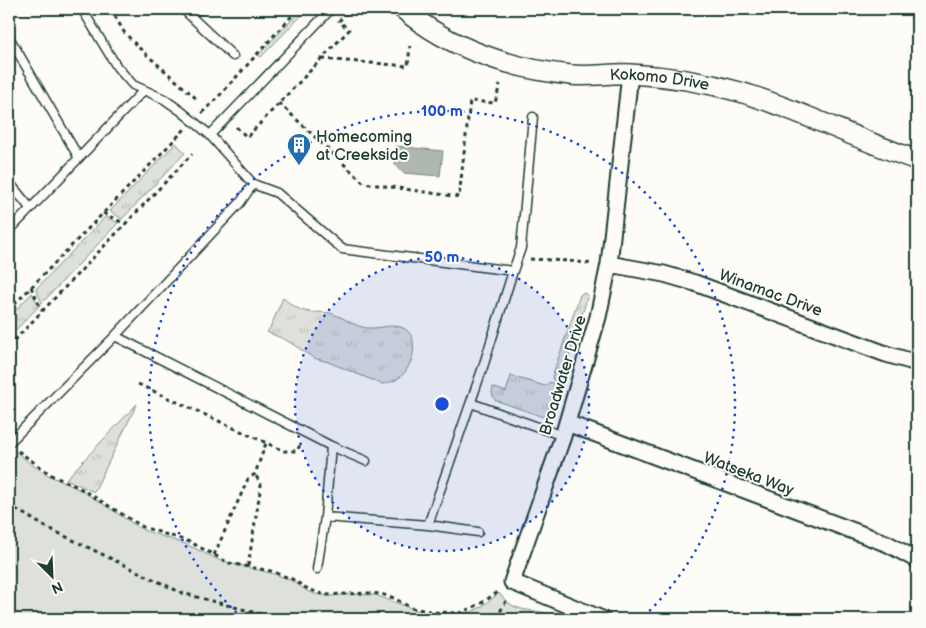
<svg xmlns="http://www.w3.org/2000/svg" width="926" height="628" viewBox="0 0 926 628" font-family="'Balsamiq Sans',sans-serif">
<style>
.grass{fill:url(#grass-tufts);stroke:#7e8e88}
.park{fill:#dde0db;stroke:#7e8e88}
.water{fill:#aeb8b1;stroke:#75877f}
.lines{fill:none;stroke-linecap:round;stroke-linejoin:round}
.service-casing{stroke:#1f3d34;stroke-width:11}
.minor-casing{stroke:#1f3d34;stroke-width:19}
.tertiary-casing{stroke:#1f3d34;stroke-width:22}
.path{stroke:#1f3d34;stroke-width:3;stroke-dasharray:4 4;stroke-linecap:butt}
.service{stroke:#fdfcf7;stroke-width:8}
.minor{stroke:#fdfcf7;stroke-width:15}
.tertiary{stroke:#fdfcf7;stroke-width:19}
.ring{fill:none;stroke:#1d4ed8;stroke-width:2.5;stroke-dasharray:2.5 5}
.labels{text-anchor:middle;stroke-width:4;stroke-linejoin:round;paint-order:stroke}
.street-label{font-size:16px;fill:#1f3d34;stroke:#fdfcf7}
.poi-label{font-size:16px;fill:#1f3d34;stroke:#fdfcf7;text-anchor:start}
.centre{fill:#1d4ed8;stroke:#fdfcf7;stroke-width:2.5}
.ring-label{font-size:15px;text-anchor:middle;font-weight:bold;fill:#1d4ed8;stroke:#fdfcf7;stroke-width:4;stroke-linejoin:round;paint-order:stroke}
</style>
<defs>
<pattern id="grass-tufts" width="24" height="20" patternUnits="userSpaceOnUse" patternTransform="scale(1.25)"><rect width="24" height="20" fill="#dde0db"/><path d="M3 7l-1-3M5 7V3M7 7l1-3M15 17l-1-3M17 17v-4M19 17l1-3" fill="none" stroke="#bdc1bd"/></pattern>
</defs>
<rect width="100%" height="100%" fill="#fdfcf7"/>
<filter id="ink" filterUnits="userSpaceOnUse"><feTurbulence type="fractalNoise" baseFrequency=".02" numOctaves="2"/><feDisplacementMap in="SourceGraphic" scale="10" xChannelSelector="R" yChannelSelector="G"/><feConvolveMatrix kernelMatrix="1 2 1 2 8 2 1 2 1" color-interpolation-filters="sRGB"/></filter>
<g filter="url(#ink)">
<path class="grass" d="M 302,9 L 308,9 L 261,57 L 258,55 Z
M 176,143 L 185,153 L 122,219 L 110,211 Z
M 106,216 L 118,223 L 42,303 L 36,289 Z
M 32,293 L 39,306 L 9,337 L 9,317 Z
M 583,293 L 588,295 L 561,383 L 553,380 L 552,377 L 580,295 Z
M 283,298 C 292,305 299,311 310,312 C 318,313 325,311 333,314 C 345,318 355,327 368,328 C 379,329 393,323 403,328 C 418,335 415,356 407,369 C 402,378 392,383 382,384 L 328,362 L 314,358 L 286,340 L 267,332 L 270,328 Z
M 511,376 L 545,386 L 550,382 L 560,386 L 549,417 L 546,418 L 495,400 L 492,393 L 493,387 L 506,392 Z
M 137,404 L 94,492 L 66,479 Z"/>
<path class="park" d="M 9,446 L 31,464 L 50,476 L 83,491 L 143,530 L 188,545 L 219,560 L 275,574 L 293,581 L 307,591 L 315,594 L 331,596 L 351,594 L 375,595 L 422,612 L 443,615 L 471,612 L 481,607 L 499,593 C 515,613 524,608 546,613 C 553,614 559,617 566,619 L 9,619 Z"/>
<path class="water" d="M 396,146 L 443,151 L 440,176 L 403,173 L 395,164 Z"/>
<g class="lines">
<g class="service-casing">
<path id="service" d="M 82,9 L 117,67 L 133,85 L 164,99 L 181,111 L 210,135
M 183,9 L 233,56
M 331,9 L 210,135 L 253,184 L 277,193 L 342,249 L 513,271 L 521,248 L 533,117
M 190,15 L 199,9
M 9,37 L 79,158
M 9,182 L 30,208
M 253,184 L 240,203 L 115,336 L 331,446 L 325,517
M 9,231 L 144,90
M 471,403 L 563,436
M 9,443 L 115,336
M 331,446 L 366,461
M 428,525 L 478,532
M 317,569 L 325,517 L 428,525 L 483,367 L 513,271"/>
</g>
<g class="minor-casing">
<path id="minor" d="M 609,264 L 664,274 L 695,283 L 886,354 L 917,363
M 567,423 L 888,544 L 917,560
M 602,619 L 512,582 L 563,436 L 598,317 L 609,264 L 630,74"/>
</g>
<g class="tertiary-casing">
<g id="tertiary">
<path id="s1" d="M 403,9 C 449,48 511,69 571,75 C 591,77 611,73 631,74 C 667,76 705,82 740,92 C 801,110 857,140 917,160"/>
</g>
</g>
<path class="path" d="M 111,9 L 124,32 L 138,47 L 198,100
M 9,10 L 12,9
M 322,59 L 408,66 L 410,46
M 279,103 L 364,183 L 459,197 L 470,101 L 495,103 L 500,84
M 202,113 L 221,94 L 298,9
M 236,127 L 247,137 L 349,30 L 339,21 L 350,9
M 103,213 L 125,224
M 530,259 L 569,261 L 593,264
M 31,287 L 42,311
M 9,310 L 185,129
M 9,346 L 192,154
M 138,384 L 284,451 L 297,451 L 300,445
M 18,451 L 53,476 L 78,487 L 143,527 L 190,542 L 229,563 L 271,571 L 292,579 L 306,588 L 324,595 L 368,593 L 381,594 L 394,598 L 411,608 L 435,612 L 460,613 L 480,604 L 498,592
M 9,505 L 44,526 L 182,593 L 279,619
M 214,555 L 248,479 L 255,474 L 266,443
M 248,566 L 261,485 L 255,474
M 498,619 C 499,610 505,606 507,598"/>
<use href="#service" class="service"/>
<use href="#minor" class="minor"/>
<use href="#tertiary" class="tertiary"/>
</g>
</g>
<circle cx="442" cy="404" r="147" fill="#1d4ed8" fill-opacity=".12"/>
<g class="ring">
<circle cx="442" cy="404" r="147"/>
<path d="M242 618A293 293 0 1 1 642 618"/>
</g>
<defs>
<g id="building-pin" transform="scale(1.25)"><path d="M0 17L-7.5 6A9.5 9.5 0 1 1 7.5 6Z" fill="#1f6fb2" stroke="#fdfcf7"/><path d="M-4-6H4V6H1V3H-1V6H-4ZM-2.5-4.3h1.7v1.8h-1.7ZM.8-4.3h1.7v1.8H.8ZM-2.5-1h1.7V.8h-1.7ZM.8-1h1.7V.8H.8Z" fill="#fff"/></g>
</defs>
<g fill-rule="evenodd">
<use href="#building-pin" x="299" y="145"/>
</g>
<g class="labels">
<g class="street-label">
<text dy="6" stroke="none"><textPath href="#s1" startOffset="272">Kokomo Drive</textPath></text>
<text transform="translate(771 292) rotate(20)" y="6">Winamac Drive</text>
<text transform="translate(562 375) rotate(-73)" y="6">Broadwater Drive</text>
<text transform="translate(749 473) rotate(21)" y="6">Watseka Way</text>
</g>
<g class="poi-label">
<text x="316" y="142">Homecoming<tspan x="316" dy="18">at Creekside</tspan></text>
</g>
</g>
<circle cx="442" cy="404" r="8" class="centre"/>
<g class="ring-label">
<text x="442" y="116">100 m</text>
<text x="442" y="262">50 m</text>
</g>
<rect width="926" height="628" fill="none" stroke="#fdfcf7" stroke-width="30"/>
<rect x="15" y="15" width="896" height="598" fill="none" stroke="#1f3d34" stroke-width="2" filter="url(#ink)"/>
<g transform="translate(52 576) rotate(156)" stroke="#fdfcf7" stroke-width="4" paint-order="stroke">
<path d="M0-4L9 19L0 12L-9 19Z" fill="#1f3d34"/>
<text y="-8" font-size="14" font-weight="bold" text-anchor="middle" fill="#1f3d34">N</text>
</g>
</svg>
